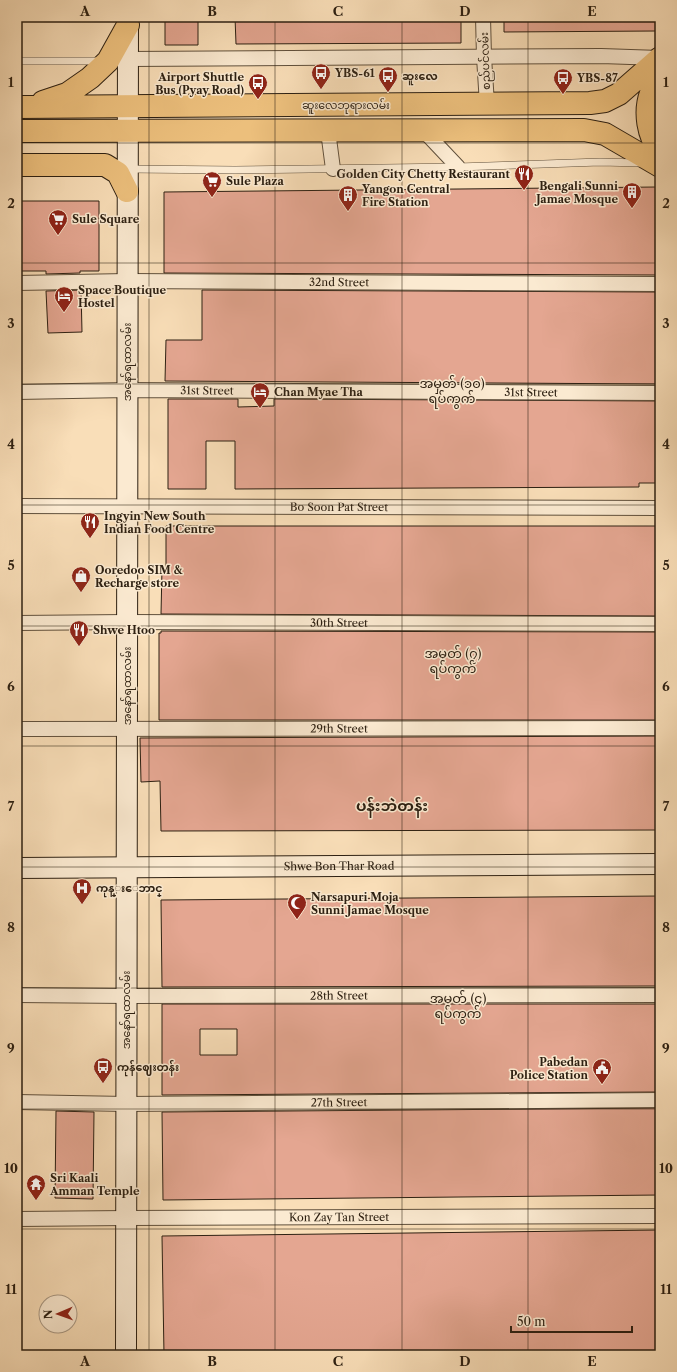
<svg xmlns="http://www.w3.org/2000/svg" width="677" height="1372" viewBox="0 0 677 1372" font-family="'Libre Caslon Text','Noto Sans Myanmar',serif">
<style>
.building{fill:#e4a691;stroke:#2d2012;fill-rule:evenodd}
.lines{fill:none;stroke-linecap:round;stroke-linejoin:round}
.lane-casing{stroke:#60503c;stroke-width:8}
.street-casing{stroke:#60503c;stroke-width:16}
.secondary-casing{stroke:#2d2012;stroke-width:22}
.primary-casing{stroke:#2d2012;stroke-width:24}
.lane{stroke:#fbead1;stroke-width:7}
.street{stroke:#fbead1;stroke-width:14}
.secondary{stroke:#fbead1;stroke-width:20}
.primary{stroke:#ecbf7c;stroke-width:22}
.grid{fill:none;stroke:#2d2012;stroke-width:1;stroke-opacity:0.55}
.labels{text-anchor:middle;stroke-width:3;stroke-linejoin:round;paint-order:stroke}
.street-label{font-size:11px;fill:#2d2012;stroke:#fbead1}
.poi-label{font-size:11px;font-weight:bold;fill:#2d2012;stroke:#fbead1;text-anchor:start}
.quarter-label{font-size:13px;fill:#2d2012;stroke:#fbead1}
.district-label{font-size:15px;font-weight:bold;fill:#2d2012;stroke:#fbead1}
.neatline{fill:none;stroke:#2d2012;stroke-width:1.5}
.grid-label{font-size:13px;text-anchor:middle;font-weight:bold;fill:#2d2012}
</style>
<rect width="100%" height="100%" fill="#f9deb8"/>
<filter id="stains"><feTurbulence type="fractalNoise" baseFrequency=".005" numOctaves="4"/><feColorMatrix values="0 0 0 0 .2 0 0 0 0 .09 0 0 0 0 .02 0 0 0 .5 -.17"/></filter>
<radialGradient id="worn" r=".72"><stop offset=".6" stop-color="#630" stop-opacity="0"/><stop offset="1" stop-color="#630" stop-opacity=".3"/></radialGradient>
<path class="building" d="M 165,17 L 198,17 L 198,45 L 165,45 Z
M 235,17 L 461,17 L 461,43 L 236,44 Z
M 504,17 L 660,17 L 660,26 L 655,31 L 504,32 Z
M 656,187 L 656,275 L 164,273 L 164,192 Z
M 17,201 L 99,201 L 99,271 L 80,271 L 80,273 L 46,274 L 46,271 L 17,271 Z
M 81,290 L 82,332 L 48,333 L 46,291 Z
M 202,290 L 656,292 L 656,295 L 660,295 L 660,384 L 165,381 L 166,340 L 202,340 Z
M 168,399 L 238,399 L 238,407 L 274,406 L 274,399 L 660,401 L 660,483 L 639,483 L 639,487 L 235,489 L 235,441 L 206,441 L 206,489 L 168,489 Z
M 166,526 L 660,526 L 660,616 L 161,614 L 162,568 L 166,568 Z
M 161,631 L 660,632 L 660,720 L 159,720 L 159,633 L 161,633 Z
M 660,736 L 660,830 L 161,831 L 160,781 L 141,782 L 140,738 Z
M 660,896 L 660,986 L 162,987 L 161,900 Z
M 162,1004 L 660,1004 L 660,1092 L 162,1095 ZM 200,1029 L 237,1029 L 237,1055 L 200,1055 Z
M 660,1108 L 660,1195 L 163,1200 L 162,1112 Z
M 56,1111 L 94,1112 L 93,1199 L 55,1198 Z
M 660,1230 L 660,1355 L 164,1355 L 162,1236 Z"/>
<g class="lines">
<g class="lane-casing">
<path id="lane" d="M 17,61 L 102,61
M 129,169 L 235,170 L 458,167 L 600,162 L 641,163"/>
</g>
<g class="street-casing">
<g id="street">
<path d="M 483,17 L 484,57 L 487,104"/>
<path d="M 128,59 L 601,56 L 660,58"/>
<path d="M 328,131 L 333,169"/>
<path d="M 424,131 L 458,167"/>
<path id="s1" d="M 17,283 L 127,281 L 660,284"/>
<path id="s2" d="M 17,392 L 127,390 L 660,393"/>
<path id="s3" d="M 17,506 L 660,508"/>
<path id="s4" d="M 17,623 L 127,622 L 660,624"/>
<path id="s5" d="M 17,729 L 660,728"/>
<path id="s6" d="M 17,995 L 127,996 L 660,995"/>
<path id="s7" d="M 17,1102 L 126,1104 L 660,1100"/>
<path id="s8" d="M 17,1219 L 126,1218 L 660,1216"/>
</g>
</g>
<g class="secondary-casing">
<g id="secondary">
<path id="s9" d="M 17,868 L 660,864"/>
<path d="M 126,1355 L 128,21"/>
</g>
</g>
<g class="primary-casing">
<path id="primary" d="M 660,77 C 657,82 652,88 651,93 C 644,112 648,136 660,151
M 43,102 L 67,94 L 90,78 L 108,61 L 128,25
M 17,107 L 590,103 L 605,101 L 619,94 L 660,58
M 17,131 L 584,130 L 605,134 L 660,166
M 17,165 L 105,165 L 118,173 L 127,191"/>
</g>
<use href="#lane" class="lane"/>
<use href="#street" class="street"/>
<use href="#secondary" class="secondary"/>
<use href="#primary" class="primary"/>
</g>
<path class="grid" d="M 149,17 L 149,1355M 275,17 L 275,1355M 402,17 L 402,1355M 528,17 L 528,1355M 17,143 L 660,143M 17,263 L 660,263M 17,384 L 660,384M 17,505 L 660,505M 17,626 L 660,626M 17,746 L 660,746M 17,867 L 660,867M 17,988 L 660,988M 17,1109 L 660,1109M 17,1229 L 660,1229"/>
<defs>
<g id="bus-pin" transform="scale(1)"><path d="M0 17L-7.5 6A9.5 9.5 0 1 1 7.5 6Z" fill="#8f2418" stroke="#fbead1"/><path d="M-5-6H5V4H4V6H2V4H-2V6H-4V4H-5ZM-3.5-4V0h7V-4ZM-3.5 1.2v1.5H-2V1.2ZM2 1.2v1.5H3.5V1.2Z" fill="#fff"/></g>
<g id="restaurant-pin" transform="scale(1)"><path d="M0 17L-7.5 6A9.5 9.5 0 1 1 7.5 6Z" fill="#8f2418" stroke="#fbead1"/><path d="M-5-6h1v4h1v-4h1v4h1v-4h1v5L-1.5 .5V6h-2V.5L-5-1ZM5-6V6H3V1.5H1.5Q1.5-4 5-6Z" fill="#fff"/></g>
<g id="supermarket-pin" transform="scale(1)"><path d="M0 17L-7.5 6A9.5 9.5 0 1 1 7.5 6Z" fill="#8f2418" stroke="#fbead1"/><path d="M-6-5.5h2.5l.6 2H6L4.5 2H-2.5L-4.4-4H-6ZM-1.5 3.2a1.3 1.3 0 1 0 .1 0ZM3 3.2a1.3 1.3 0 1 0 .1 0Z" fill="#fff"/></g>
<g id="building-pin" transform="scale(1)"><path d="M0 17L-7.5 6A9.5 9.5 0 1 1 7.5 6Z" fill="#8f2418" stroke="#fbead1"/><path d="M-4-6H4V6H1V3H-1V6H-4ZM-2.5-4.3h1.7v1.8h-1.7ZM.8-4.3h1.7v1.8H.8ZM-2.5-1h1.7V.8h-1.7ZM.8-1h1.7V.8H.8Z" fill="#fff"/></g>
<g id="hotel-pin" transform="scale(1)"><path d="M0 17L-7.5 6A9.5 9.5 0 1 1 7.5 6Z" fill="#8f2418" stroke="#fbead1"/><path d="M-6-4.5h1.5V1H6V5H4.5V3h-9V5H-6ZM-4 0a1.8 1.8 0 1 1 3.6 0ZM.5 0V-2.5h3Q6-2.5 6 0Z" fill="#fff"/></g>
<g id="shop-pin" transform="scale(1)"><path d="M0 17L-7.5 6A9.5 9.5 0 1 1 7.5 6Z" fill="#8f2418" stroke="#fbead1"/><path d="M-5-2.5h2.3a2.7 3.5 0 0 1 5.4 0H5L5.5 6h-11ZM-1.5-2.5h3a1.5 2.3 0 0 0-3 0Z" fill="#fff"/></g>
<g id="hospital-pin" transform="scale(1)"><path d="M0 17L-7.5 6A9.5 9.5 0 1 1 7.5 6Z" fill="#8f2418" stroke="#fbead1"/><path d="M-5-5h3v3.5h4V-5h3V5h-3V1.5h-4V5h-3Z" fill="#fff"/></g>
<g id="mosque-pin" transform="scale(1)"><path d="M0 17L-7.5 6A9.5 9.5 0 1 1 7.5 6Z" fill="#8f2418" stroke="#fbead1"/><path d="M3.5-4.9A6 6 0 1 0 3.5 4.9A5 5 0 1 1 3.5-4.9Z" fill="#fff"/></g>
<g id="civic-pin" transform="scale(1)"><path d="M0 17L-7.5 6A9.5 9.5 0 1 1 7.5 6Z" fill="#8f2418" stroke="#fbead1"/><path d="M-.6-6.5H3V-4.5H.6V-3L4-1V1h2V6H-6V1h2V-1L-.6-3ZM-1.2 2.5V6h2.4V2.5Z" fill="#fff"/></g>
<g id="temple-pin" transform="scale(1)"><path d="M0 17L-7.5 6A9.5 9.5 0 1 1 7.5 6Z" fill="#8f2418" stroke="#fbead1"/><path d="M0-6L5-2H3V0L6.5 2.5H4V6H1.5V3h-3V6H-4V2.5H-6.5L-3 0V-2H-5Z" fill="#fff"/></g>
</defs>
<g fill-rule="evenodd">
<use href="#bus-pin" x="321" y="73"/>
<use href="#bus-pin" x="388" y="76"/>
<use href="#bus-pin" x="563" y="78"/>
<use href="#bus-pin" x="258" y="83"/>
<use href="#restaurant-pin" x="524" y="174"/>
<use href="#supermarket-pin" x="212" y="181"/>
<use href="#building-pin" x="632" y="192"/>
<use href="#building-pin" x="348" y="195"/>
<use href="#supermarket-pin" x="58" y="219"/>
<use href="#hotel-pin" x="64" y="296"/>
<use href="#hotel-pin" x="260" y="392"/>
<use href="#restaurant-pin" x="90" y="522"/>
<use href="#shop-pin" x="81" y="576"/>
<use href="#restaurant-pin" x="79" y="630"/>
<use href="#hospital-pin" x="82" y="888"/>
<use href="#mosque-pin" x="297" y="903"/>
<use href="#bus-pin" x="103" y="1067"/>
<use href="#civic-pin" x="602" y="1068"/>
<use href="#temple-pin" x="36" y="1184"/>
</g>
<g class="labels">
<g class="street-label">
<text transform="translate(485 61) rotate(-92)" y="4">စည်ပင်လမ်း</text>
<text x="346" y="109">ဆူးလေဘုရားလမ်း</text>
<text dy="4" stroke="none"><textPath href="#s1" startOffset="322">32nd Street</textPath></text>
<text transform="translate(127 362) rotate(-90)" y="4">အနော်ရထာလမ်း</text>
<text dy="4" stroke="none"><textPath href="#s2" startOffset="190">31st Street</textPath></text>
<text dy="4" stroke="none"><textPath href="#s2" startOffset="514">31st Street</textPath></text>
<text dy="4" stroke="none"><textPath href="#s3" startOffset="322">Bo Soon Pat Street</textPath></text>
<text dy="4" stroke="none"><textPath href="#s4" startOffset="322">30th Street</textPath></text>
<text transform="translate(127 686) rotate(-90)" y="4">အနော်ရထာလမ်း</text>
<text dy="4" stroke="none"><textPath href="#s5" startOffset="322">29th Street</textPath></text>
<text dy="4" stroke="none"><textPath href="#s9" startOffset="322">Shwe Bon Thar Road</textPath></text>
<text dy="4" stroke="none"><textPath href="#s6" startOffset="322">28th Street</textPath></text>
<text transform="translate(126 1010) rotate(-90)" y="4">အနော်ရထာလမ်း</text>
<text dy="4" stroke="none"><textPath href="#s7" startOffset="322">27th Street</textPath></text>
<text dy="4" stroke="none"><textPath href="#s8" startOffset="322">Kon Zay Tan Street</textPath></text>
</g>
<g class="poi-label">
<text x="335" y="77">YBS-61</text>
<text x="402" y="80">ဆူးလေ</text>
<text x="244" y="81" text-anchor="end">Airport Shuttle<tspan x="244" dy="13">Bus (Pyay Road)</tspan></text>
<text x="577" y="82">YBS-87</text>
<text x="510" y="178" text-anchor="end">Golden City Chetty Restaurant</text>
<text x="226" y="185">Sule Plaza</text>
<text x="618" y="190" text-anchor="end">Bengali Sunni<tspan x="618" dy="13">Jamae Mosque</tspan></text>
<text x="362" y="193">Yangon Central<tspan x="362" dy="13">Fire Station</tspan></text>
<text x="72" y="223">Sule Square</text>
<text x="78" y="294">Space Boutique<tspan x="78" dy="13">Hostel</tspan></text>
<text x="274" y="396">Chan Myae Tha</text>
<text x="104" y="520">Ingyin New South<tspan x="104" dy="13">Indian Food Centre</tspan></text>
<text x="95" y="574">Ooredoo SIM &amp;<tspan x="95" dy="13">Recharge store</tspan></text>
<text x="93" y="634">Shwe Htoo</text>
<text x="96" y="892">ကုန္းေဘာင္</text>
<text x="311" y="901">Narsapuri Moja<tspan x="311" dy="13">Sunni Jamae Mosque</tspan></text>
<text x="588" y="1066" text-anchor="end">Pabedan<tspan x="588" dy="13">Police Station</tspan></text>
<text x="117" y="1071">ကုန်ဈေးတန်း</text>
<text x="50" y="1182">Sri Kaali<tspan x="50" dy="13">Amman Temple</tspan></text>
</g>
<g class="quarter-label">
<text x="452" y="388">အမှတ် (၁၀)<tspan x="452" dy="15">ရပ်ကွက်</tspan></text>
<text x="453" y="658">အမှတ် (၇)<tspan x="453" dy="15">ရပ်ကွက်</tspan></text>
<text x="458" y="1003">အမှတ် (၄)<tspan x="458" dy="15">ရပ်ကွက်</tspan></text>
</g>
<g class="district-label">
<text x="392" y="811">ပန်းဘဲတန်း</text>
</g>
</g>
<rect width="677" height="1372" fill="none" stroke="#f9deb8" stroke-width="44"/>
<g transform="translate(58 1314) rotate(268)"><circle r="19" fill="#fbead1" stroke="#a99985"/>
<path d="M0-3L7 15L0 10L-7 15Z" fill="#8f2418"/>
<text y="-6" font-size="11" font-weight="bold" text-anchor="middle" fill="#2d2012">N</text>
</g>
<path d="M511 1326v6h121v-6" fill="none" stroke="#2d2012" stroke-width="2"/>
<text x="517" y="1326" font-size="12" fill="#2d2012" stroke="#fbead1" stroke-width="3" paint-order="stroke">50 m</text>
<rect x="22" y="22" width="633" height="1328" class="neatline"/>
<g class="grid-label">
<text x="85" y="16">A</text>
<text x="212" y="16">B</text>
<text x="338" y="16">C</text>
<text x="465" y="16">D</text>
<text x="592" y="16">E</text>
<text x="11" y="87">1</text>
<text x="666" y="87">1</text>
<text x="11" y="208">2</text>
<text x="666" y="208">2</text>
<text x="11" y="328">3</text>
<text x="666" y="328">3</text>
<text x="11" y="449">4</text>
<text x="666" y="449">4</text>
<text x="11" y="570">5</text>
<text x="666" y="570">5</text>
<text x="11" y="691">6</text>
<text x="666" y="691">6</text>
<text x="11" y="811">7</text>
<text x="666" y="811">7</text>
<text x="11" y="932">8</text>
<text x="666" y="932">8</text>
<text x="11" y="1053">9</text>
<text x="666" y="1053">9</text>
<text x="11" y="1173">10</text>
<text x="666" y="1173">10</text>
<text x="11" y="1294">11</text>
<text x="666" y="1294">11</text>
<text x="85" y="1366">A</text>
<text x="212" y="1366">B</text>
<text x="338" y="1366">C</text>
<text x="465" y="1366">D</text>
<text x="592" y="1366">E</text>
</g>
<rect width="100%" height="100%" filter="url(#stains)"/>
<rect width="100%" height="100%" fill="url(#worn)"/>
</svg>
